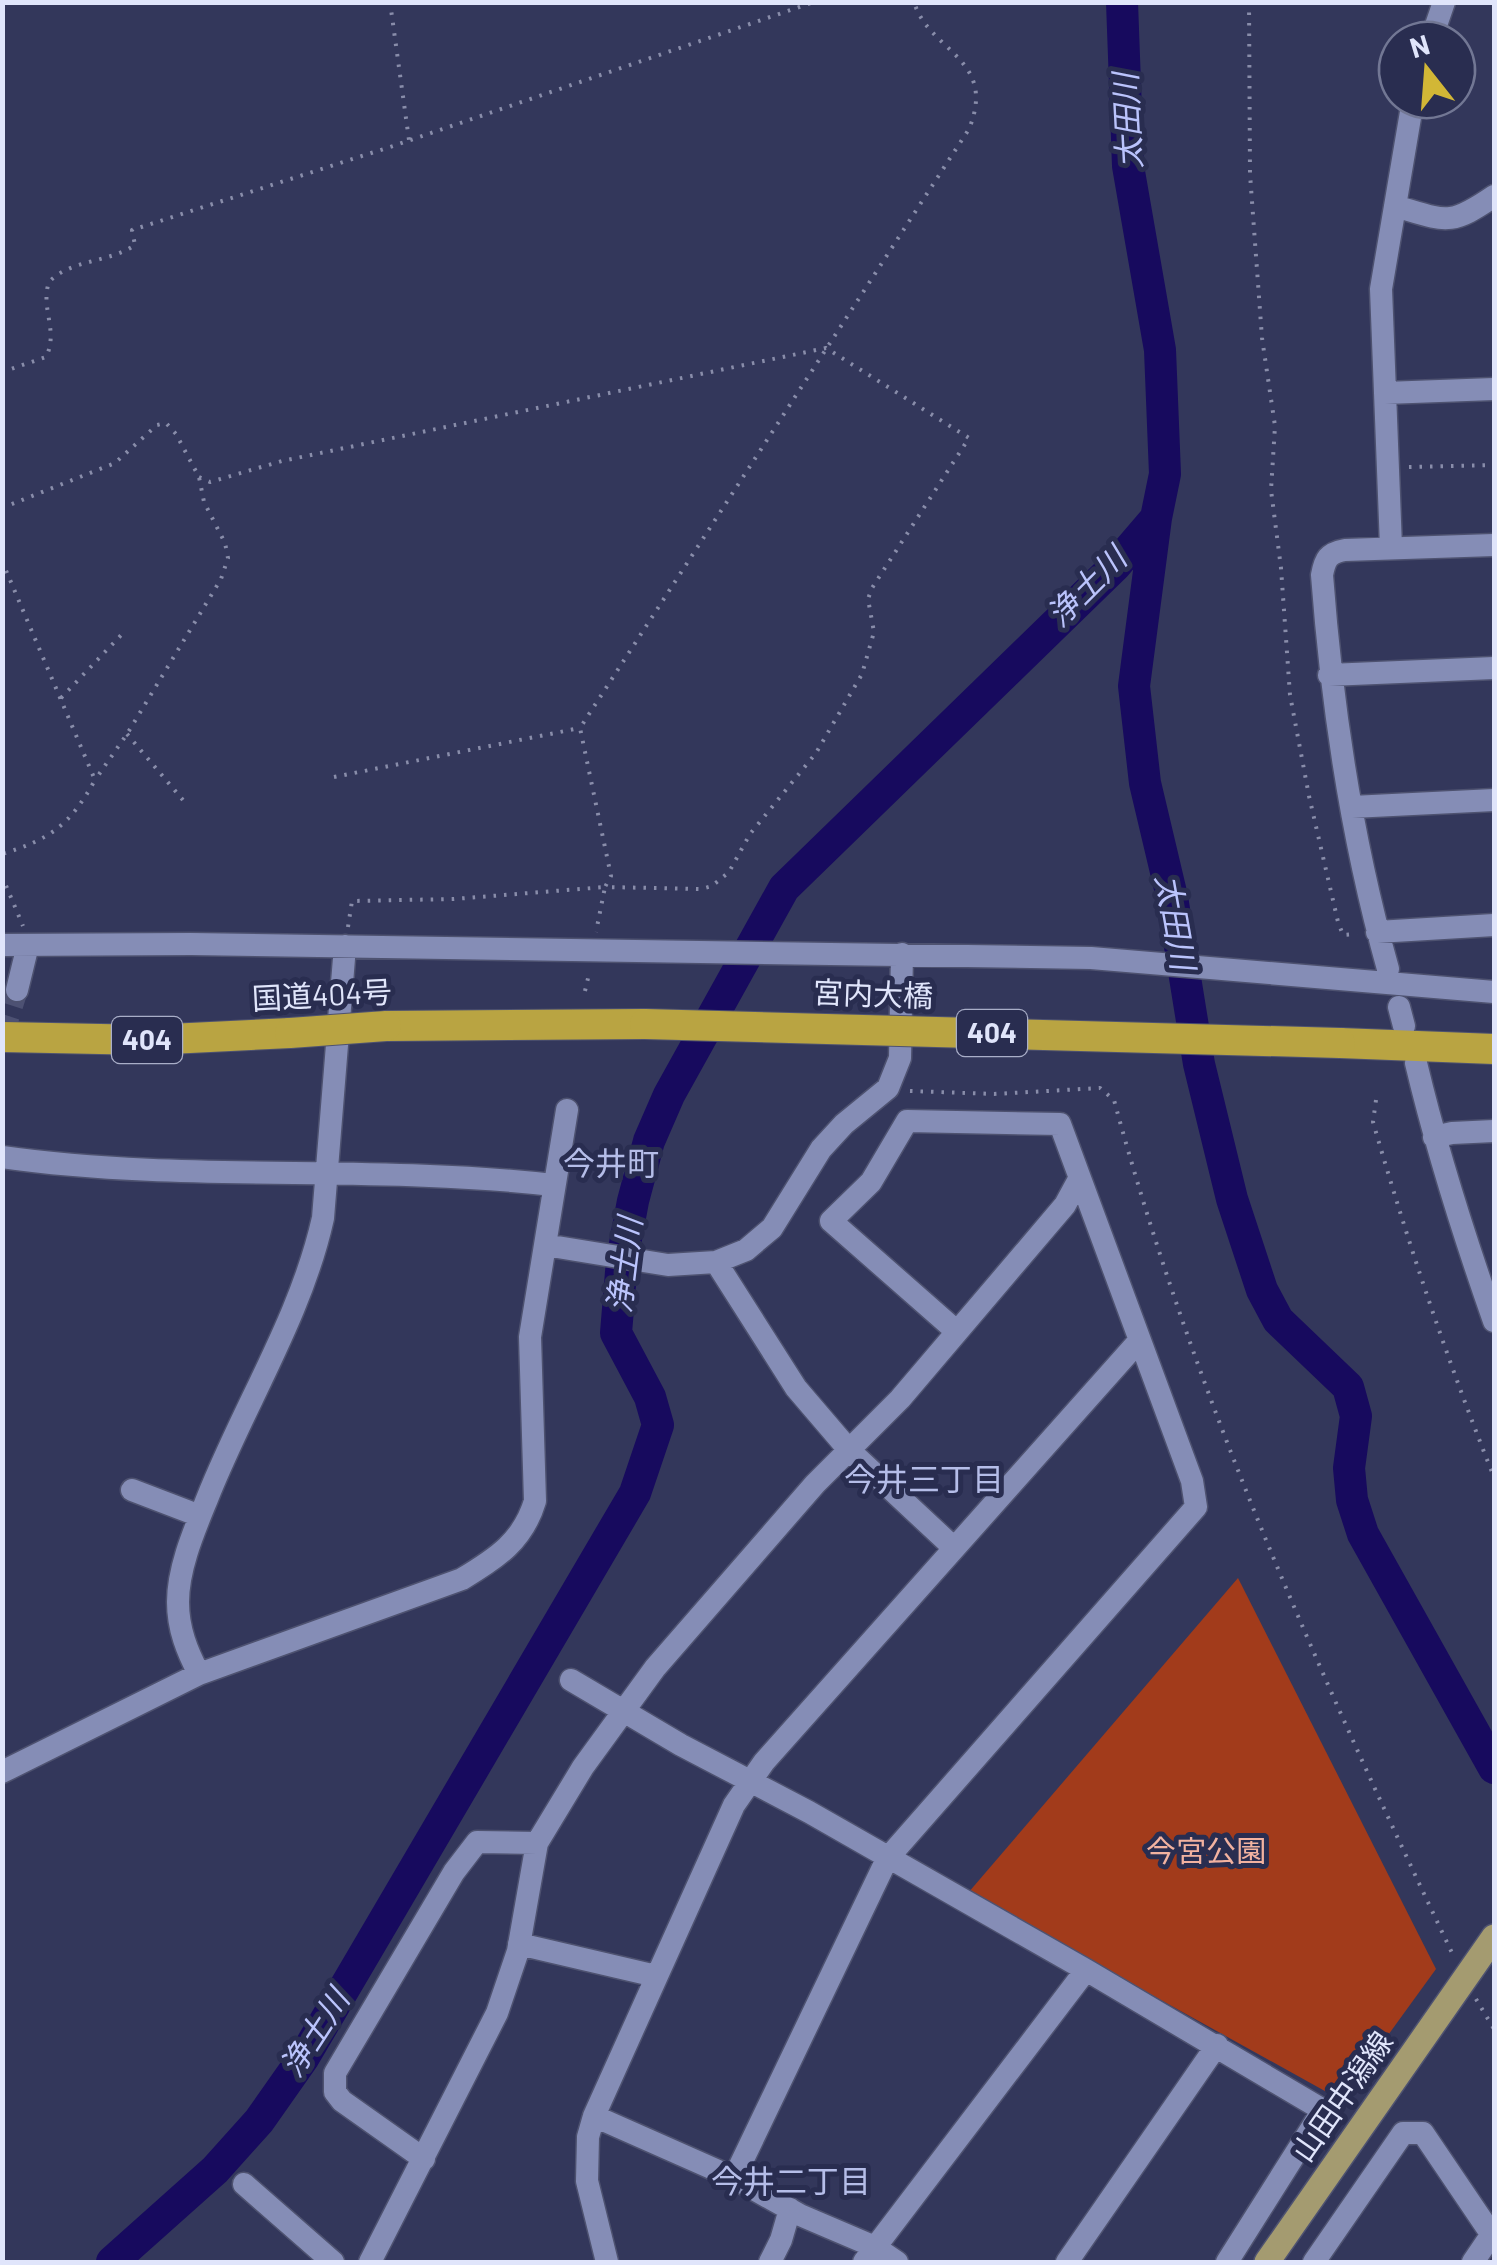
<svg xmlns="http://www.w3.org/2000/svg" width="1497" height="2265" viewBox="0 0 1497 2265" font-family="Barlow,'Noto Sans JP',sans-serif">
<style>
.green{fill:#a23b1b}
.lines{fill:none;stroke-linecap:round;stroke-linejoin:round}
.river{stroke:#170a5e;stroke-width:32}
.minor-tunnel{stroke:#4d5173;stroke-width:22;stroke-dasharray:22 11;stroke-linecap:butt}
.minor-casing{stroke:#4e5270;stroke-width:25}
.major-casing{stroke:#4e5270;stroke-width:28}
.highway-casing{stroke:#4e5270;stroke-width:32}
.path{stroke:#898daa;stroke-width:4;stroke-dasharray:2.5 8;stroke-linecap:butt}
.minor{stroke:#858db6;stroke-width:22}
.major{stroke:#a49b70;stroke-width:25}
.highway{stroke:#b9a442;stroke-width:30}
.highway-bridge-casing{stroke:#4e5270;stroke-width:32;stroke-linecap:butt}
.highway-bridge{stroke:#b9a442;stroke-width:30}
.labels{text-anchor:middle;stroke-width:10;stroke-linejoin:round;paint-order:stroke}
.shield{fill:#292d50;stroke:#a9aec8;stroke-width:2.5}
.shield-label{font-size:28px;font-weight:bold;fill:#e0e5fb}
.street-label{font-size:30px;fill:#e0e5fb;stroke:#292d50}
.park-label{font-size:30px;fill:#f2b2a0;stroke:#292d50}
.water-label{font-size:32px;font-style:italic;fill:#bac3fc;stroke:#292d50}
.neighbourhood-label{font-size:32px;fill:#b5bde8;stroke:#292d50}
</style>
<rect width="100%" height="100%" fill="#33375b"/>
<path class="green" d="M 1238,1578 L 1436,1969 L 1341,2100 L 968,1893 Z"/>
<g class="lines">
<path class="river" d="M 1122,2 L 1128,166 L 1160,350 L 1165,474 L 1156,518 L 1134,686 L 1145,783 L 1172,897 L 1199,1064 L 1232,1199 L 1262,1290 L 1278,1320 L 1348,1387 L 1356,1416 L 1349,1468 L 1352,1500 L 1363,1534 L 1494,1768
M 112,2262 L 215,2170 L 259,2121 L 304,2057 L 635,1493 L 658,1425 L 650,1397 L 616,1333 L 622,1260 L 633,1201 L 649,1141 L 669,1095 L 784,888 L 1115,566 L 1156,518"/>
<path class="minor-tunnel" d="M 2,1037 L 17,990"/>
<g class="minor-casing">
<path id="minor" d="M 1431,40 L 1444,2
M 1395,206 C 1446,221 1449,227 1494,196
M 1385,393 L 1494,389
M 1391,547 L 1381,289 L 1413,100
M 1329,675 L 1494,668
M 1352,807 L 1494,800
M 1377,932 L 1494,925
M 2,945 L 191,944 L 1091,958 L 1494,992
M 1388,969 C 1352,841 1332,708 1322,575 C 1325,559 1328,553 1345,550 L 1494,545
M 17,990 L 28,945
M 1399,1007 L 1404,1026
M 1416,1063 C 1437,1151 1464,1236 1494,1321
M 1434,1137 L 1452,1133 L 1494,1131
M 2,1157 C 185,1183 371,1164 553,1185
M 545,1245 L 668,1265 L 716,1262 L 746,1250 L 772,1228 L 821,1149 L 844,1124 L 888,1088 L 900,1058 L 902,954
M 716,1262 L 796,1388 L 849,1450 L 954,1548
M 132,1490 L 200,1516
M 199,1674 C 187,1651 178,1629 178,1602 C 178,1568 194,1531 207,1499 C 244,1405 301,1317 323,1218 L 345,946
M 571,1680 L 681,1745 L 809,1812 L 1086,1970 L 1323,2110 L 1227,2262
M 2,1772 L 199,1674 L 462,1579 C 497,1558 523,1541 535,1501 L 530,1337 L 567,1110
M 519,1944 L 656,1976
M 594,2116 L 734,2178 L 800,2215 L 875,2247 L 897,2262
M 424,2159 L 342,2101 L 335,2092 L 335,2073 L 454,1872 L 477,1842 L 537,1843
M 734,2178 L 887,1859 L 1196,1507 L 1192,1481 L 1060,1124 L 907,1121 L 871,1182 L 831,1221 L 955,1330
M 244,2184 L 333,2262
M 370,2262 L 497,2013 L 518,1951 L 537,1843 L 583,1767 L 655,1668 L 815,1484 L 900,1399 L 1065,1205 L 1078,1181
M 607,2262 L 587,2181 L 588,2137 L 594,2116 L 734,1805 L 764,1762 L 1138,1342
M 770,2262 L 781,2240 L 790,2209
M 864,2262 L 1086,1970
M 1067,2262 L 1217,2045
M 1314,2262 L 1403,2133 L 1423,2133 L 1494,2238
M 1473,2262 L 1492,2234"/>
</g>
<g class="major-casing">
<path id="major" d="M 1267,2262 L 1494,1937"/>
</g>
<g class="highway-casing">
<path id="highway" d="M 386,1026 L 645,1024
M 2,1037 L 149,1040 L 290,1033
M 1340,1043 L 1494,1049"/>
</g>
<path class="path" d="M 390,2 L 409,140
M 1249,2 L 1250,174 L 1262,338 L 1275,426 L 1271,490 L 1281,568 L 1290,695 L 1309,796 L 1338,922 L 1343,935 L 1357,934
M 2,372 L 46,357 C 59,331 40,308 49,282 C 71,259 109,263 135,245 L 132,230 L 393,146 L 814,2
M 1409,467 L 1494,465
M 199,477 L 210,482 L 282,461 L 826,348 L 969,438 L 872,588 L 868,599 L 874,632 L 862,674 L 816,753 L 750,834 L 729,872 L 712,886 L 701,889 L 605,887 L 611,876 L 580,728 L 969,129 C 998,58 929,52 914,2
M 2,508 L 115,463 L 157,425 L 166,423 L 176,434 L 199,477 L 204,502 L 225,543 L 228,558 L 221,579 L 127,734 L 95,780
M 2,561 L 95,780 C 70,825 51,839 2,854
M 61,698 L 125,631
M 127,734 L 188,806
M 334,777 L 580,728
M 2,876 L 23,926
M 348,927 L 352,901 L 454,899 L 605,887 L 596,932
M 585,991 L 589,974
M 910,1091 L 994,1094 L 1100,1088 L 1114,1100 C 1194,1397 1321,1678 1453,1955
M 1376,1100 L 1373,1122 C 1408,1243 1447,1360 1494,1477
M 1476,1999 L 1494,2029"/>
<use href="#minor" class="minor"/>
<use href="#major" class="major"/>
<use href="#highway" class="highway"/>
<g class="highway-bridge-casing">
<path id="highway-bridge" d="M 645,1024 L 1340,1043
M 290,1033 L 386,1026"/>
</g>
<use href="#highway-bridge" class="highway-bridge"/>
</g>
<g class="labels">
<g class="shield">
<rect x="957" y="1010" width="70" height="46" rx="8"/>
<rect x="112" y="1017" width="70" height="46" rx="8"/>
</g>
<g class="shield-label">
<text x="992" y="1043">404</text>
<text x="147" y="1050">404</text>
</g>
<g class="street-label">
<text transform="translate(873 995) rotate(2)" y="10">宮内大橋</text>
<text transform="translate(322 996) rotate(-3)" y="10">国道404号</text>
<text transform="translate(1343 2097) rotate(-55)" y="10">山田中潟線</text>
</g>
<g class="park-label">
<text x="1206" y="1862">今宮公園</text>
</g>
<g class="water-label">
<text transform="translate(1128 121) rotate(-93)" y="11">太田川</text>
<text transform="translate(1087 587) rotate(-45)" y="11">浄土川</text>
<text transform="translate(1175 922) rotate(80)" y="11">太田川</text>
<text transform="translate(625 1265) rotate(-83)" y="11">浄土川</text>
<text transform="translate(315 2033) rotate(-57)" y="11">浄土川</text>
</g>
<g class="neighbourhood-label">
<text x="611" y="1175">今井町</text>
<text x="924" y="1491">今井三丁目</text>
<text x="791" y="2193">今井二丁目</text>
</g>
</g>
<rect width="1497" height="2265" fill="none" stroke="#e0e5fb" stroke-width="10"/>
<g transform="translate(1427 70) rotate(343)"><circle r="48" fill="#292d50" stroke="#727794" stroke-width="2.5"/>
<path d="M0-8L18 38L0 25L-18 38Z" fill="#d2b736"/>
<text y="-15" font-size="28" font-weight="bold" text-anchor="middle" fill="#e0e5fb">N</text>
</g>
</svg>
